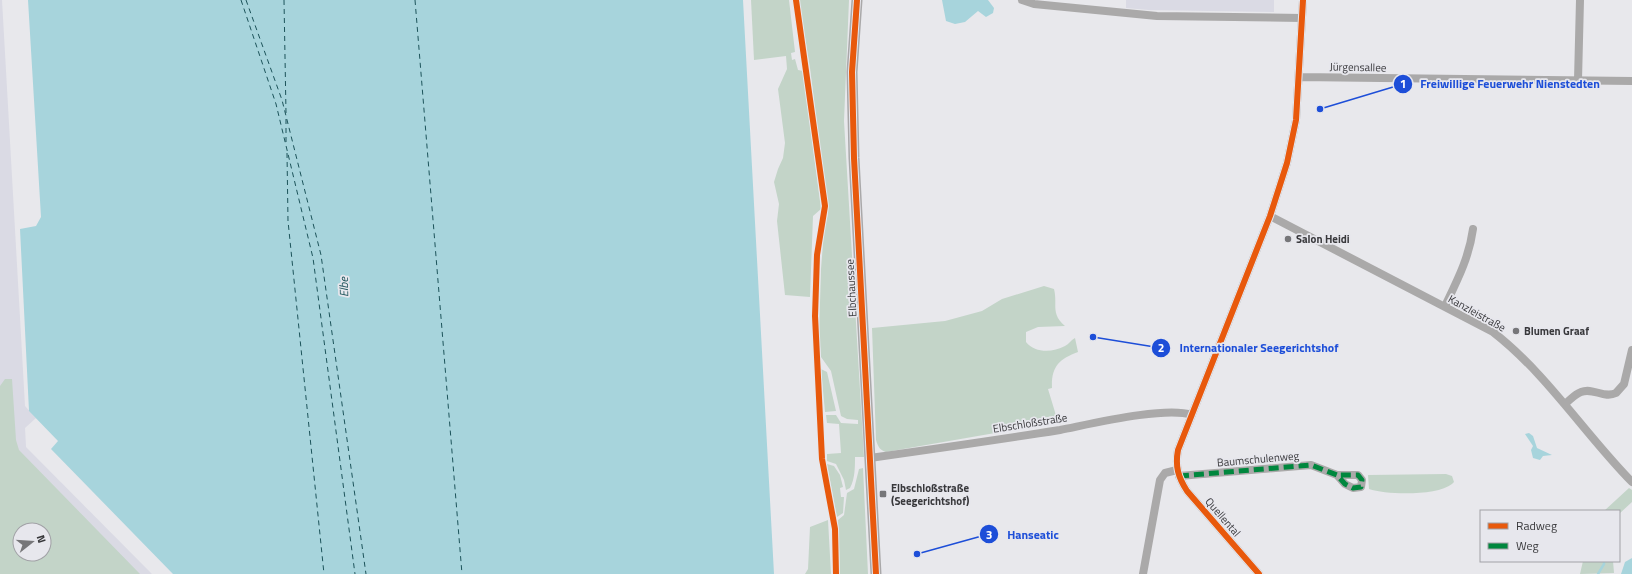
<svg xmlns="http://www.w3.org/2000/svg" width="1632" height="574" viewBox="0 0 1632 574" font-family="'Titillium Web',sans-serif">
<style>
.built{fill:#dadae4;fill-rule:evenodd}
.green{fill:#c3d4c8;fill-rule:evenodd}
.water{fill:#a7d4dc}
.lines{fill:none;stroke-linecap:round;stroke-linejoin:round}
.stream{stroke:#a7d4dc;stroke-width:2.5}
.ferry{stroke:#1c535a;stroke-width:1;stroke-dasharray:5 4;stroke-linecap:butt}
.minor{stroke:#aaa9a9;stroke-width:8}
.secondary{stroke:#a9a8a9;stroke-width:11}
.quiet{stroke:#00873e;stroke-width:5;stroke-dasharray:10 5;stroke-linecap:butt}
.cycleway-casing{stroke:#e7e7ed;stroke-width:8}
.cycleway{stroke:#e8590c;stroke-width:6}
.poi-dot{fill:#767679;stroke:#e7e7ed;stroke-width:1.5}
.labels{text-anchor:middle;stroke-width:3.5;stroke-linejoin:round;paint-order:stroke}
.street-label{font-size:11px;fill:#38383b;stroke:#e7e7ed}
.poi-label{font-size:11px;font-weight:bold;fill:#38383b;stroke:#e7e7ed;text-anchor:start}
.water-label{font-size:12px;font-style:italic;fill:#1c535a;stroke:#e7e7ed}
.leader{fill:none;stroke:#1d4ed8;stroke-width:1.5}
.callout-dot{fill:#1d4ed8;stroke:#e7e7ed;stroke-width:1.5}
.mark-label{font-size:12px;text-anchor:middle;font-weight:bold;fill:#fff}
.callout-label{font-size:12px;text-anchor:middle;font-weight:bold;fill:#1d4ed8;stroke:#e7e7ed;stroke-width:3.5;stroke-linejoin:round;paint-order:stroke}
</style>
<rect width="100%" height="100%" fill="#e8e8ec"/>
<path class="built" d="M 0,0 L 2,0 L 25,406 L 36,418 L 25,428 L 26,447 L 152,574 L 0,574 ZM 20,530 L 44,530 L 44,554 L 20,554 Z
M 1126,0 L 1274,0 L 1274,12 L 1149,10 L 1126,8 Z"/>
<path class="green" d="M 751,0 L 789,0 L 795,52 L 791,53 L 792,60 L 795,59 L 798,70 L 803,71 L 821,209 L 813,216 L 810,297 L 785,295 L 777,221 L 779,204 L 774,182 L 778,169 L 783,158 L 785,143 L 778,89 L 787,69 L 786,56 L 754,60 Z
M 799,0 L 849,0 L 844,121 L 864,457 L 855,457 C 855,467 855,479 850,488 L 846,490 L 844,480 L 836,464 L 827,461 L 827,454 L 841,453 L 839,424 L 827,423 L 826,415 L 836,415 L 841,423 L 858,424 L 858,420 L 847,419 L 841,416 L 831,371 L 821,357 L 819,336 L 821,269 L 824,231 L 828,214 L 827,203 L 810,68 Z
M 1044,286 L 1054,289 C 1058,305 1050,313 1065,326 L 1038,327 L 1026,332 L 1026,342 C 1035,353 1052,353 1065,346 C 1069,344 1071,340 1075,338 L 1078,352 C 1059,359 1051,367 1052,388 L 1048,389 L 1058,422 L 886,452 C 880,450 878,447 876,440 L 872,328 L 945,321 L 982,311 L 1002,299 Z
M 821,369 L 827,372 L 836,411 L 825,412 Z
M 5,379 L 12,379 L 16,440 L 19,450 L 140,574 L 0,574 L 0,386 ZM 20,530 L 44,530 L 44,554 L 20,554 Z
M 827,464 L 834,466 L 840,475 L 843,487 L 840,488 L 841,497 L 844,497 L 843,513 L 837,517 Z
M 863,468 L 868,574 L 840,574 L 838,520 L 844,515 L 847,493 L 854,489 L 859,469 Z
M 1446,474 L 1452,476 L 1454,482 L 1452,484 C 1437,496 1387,495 1369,489 L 1368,475 Z
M 1629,488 L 1632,490 L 1632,502 L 1619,514 L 1619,511 L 1604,511 Z
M 828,520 L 831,574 L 805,574 L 808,569 L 810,527 Z
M 1583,561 L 1613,561 L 1614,573 L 1580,574 Z"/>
<path class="water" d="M 28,0 L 743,0 L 774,574 L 173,574 L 51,449 L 58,441 L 29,411 L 20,229 L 36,226 L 41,217 Z
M 942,0 L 988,0 L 994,8 L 993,13 L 986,17 L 978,11 L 965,22 L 955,24 L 946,21 Z
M 1529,433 L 1533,436 L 1537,448 L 1552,455 L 1543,456 L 1540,460 L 1533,458 L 1531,450 L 1533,446 L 1525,434 Z
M 1632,558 L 1632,574 L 1621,574 L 1625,562 Z"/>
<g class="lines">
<path class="stream" d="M 1598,574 L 1604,564 L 1604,561"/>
<path class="ferry" d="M 241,0 L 276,104 L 313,258 L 355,574
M 246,0 L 282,100 L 321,255 L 366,574
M 284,0 L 286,113
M 415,0 L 462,574
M 286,119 L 286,145
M 287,153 L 288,221 L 324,574"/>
<path class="minor" d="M 1022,0 L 1034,4 L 1157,16 L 1302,18
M 1299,77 L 1632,81
M 1578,80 L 1580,0
M 1270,216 L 1493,332 C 1547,374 1584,433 1632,482
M 1445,306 C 1457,281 1469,258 1473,229
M 1565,404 C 1570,400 1575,394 1581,392 C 1593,387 1604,399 1616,393 L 1624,384 L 1632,350
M 870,458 C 934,449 997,440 1060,430 C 1091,424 1165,406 1192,415
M 1179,476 L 1311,465 L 1337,475 L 1345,484 L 1353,488 L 1361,487 L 1362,480 L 1358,475 L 1337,475
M 1143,574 L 1160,480 L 1165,473 L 1177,470
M 1259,574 L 1187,491 C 1178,477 1175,466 1178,450 L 1270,216 L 1287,163 L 1296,120 L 1303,0"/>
<path class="secondary" d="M 857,0 L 852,72 L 854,158 L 876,574"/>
<path class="quiet" d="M 1179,476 L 1311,465 L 1337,475 L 1345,484 L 1353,488 L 1361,487 L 1362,480 L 1358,475 L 1337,475"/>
<g class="cycleway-casing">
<path id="cycleway" d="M 796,0 L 825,206 L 817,255 L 815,316 L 822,459 L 835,529 L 836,574
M 857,0 L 852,72 L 854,158 L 876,574
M 1259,574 L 1187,491 C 1178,477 1175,466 1178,450 L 1270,216 L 1287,163 L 1296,120 L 1303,0"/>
</g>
<use href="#cycleway" class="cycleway"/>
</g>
<g class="poi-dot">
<circle cx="1288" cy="239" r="4"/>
<circle cx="1516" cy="331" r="4"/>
<rect x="879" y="490" width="8" height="8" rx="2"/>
</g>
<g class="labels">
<g class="street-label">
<text transform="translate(1358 67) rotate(1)" y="4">Jürgensallee</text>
<text transform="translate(851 288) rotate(-93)" y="4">Elbchaussee</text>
<text transform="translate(1477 313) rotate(29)" y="4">Kanzleistraße</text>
<text transform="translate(1030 423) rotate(-9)" y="4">Elbschloßstraße</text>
<text transform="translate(1258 459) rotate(-5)" y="4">Baumschulenweg</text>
<text transform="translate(1223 517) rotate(49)" y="4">Quellental</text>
</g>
<g class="poi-label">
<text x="1296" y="243">Salon Heidi</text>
<text x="1524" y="335">Blumen Graaf</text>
<text x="891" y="492">Elbschloßstraße<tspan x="891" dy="13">(Seegerichtshof)</tspan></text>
</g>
<g class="water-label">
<text transform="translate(344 287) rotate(-91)" y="4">Elbe</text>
</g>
</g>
<path class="leader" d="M1320 109L1403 84M1093 337L1161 348M917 554L989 534"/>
<g class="callout-dot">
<circle cx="1320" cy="109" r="4"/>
<circle cx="1093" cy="337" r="4"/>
<circle cx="917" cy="554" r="4"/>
<circle cx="1403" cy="84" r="10"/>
<circle cx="1161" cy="348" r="10"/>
<circle cx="989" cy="534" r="10"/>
</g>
<g class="mark-label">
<text x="1403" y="88">1</text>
<text x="1161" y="352">2</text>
<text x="989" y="539">3</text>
</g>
<g class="callout-label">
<text x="1510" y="88">Freiwillige Feuerwehr Nienstedten</text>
<text x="1259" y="352">Internationaler Seegerichtshof</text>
<text x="1033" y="539">Hanseatic</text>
</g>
<rect x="1480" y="510" width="140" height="52" fill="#e7e7ed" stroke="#a1a1a6"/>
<rect x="1488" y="523" width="20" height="6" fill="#e8590c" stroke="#a1a1a6"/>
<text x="1516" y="530" font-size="12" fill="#38383b">Radweg</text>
<rect x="1488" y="543" width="20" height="6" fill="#00873e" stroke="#a1a1a6"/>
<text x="1516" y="550" font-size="12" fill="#38383b">Weg</text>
<g transform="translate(32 542) rotate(73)"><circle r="19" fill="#e7e7ed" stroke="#a1a1a6"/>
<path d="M0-3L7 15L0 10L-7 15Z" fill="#767679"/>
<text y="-6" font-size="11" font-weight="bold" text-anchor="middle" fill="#38383b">N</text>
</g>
</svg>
